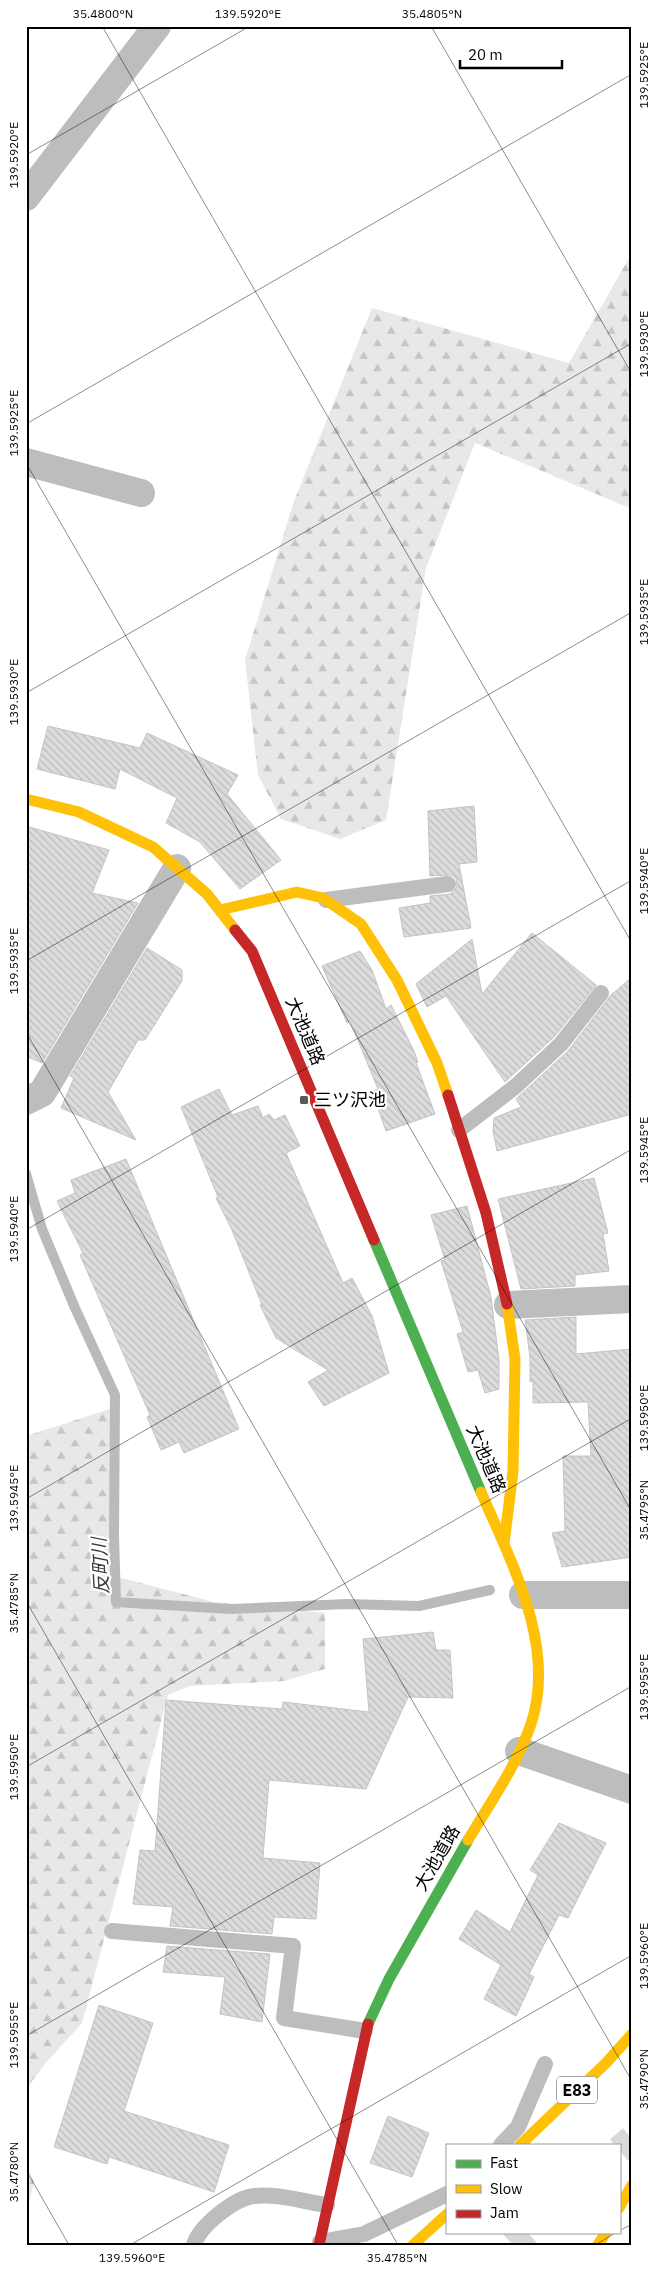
<svg xmlns="http://www.w3.org/2000/svg" width="658" height="2271" viewBox="0 0 658 2271" font-family="'IBM Plex Sans','Noto Sans JP',sans-serif">
<style>
.forest{fill:url(#forest-firs)}
.lines{fill:none;stroke-linecap:round;stroke-linejoin:round}
.stream{stroke:#bababa;stroke-width:10}
.building{fill:url(#building-back-hatch);stroke:#c4c4c4}
.highway-tunnel{stroke:#d9d9d9;stroke-width:28;stroke-dasharray:28 14;stroke-linecap:butt}
.lane{stroke:#bdbdbd;stroke-width:16}
.street{stroke:#bdbdbd;stroke-width:28}
.fast{stroke:#4caf50;stroke-width:11}
.slow{stroke:#ffc107;stroke-width:11}
.jam{stroke:#c62828;stroke-width:11}
.ticks{fill:none;stroke:#000;stroke-width:1;stroke-opacity:0.45}
.poi-dot{fill:#595959;stroke:#fff;stroke-width:2}
.labels{text-anchor:middle;stroke-width:4.5;stroke-linejoin:round;paint-order:stroke}
.shield{fill:#fff;stroke:#4c4c4c;stroke-width:1}
.shield-label{font-size:16px;font-weight:bold;fill:#000}
.street-label{font-size:18px;fill:#000;stroke:#fff}
.poi-label{font-size:18px;fill:#000;stroke:#fff;text-anchor:start}
.water-label{font-size:19px;font-style:italic;fill:#3e3e3e;stroke:#fff}
.neatline{fill:none;stroke:#000;stroke-width:2}
.ticks-label{font-size:12px;text-anchor:middle;fill:#000}
</style>
<defs>
<pattern id="forest-firs" width="22" height="20" patternUnits="userSpaceOnUse" patternTransform="scale(1.25)"><rect width="22" height="20" fill="#e8e8e8"/><path d="M5 1l3.5 6h-7zM16 11l3.5 6h-7z" fill="#c5c5c5"/></pattern>
<pattern id="building-back-hatch" width="6" height="6" patternUnits="userSpaceOnUse" patternTransform="scale(1.25)"><rect width="6" height="6" fill="#dcdcdc"/><path d="M-1 5l2 2M0 0l6 6M5-1l2 2" fill="none" stroke="#bbb"/></pattern>
</defs>
<rect width="100%" height="100%" fill="#fff"/>
<path class="forest" d="M 632,253 L 632,509 L 475,443 L 426,568 L 386,820 L 340,839 L 281,819 L 258,775 L 245,660 L 294,501 L 372,308 L 569,363 Z
M 110,1409 L 110,1575 L 214,1602 L 325,1613 L 325,1669 L 284,1681 L 190,1686 L 168,1695 L 82,2023 L 45,2064 L 26,2089 L 26,1436 Z
M 26,2164 L 34,2182 L 26,2215 Z"/>
<g class="lines">
<path class="stream" d="M 26,1174 L 42,1229 L 75,1308 L 115,1395 L 114,1536 L 116,1602 L 231,1609 L 347,1604 L 419,1606 L 490,1590"/>
</g>
<path class="building" d="M 48,726 L 140,748 L 147,733 L 238,775 L 227,794 L 281,860 L 240,889 L 200,842 L 166,823 L 177,798 L 120,769 L 115,789 L 37,769 Z
M 474,806 L 477,862 L 459,864 L 471,928 L 404,937 L 399,908 L 430,903 L 430,896 L 450,894 L 457,887 L 456,878 L 451,875 L 430,876 L 428,811 Z
M 26,826 L 109,850 L 92,893 L 138,903 L 42,1063 L 26,1056 Z
M 532,933 L 596,985 L 554,1037 L 505,1082 L 446,996 L 427,1007 L 416,984 L 472,939 L 482,994 Z
M 147,948 L 182,970 L 182,981 L 145,1040 L 138,1040 L 108,1092 L 136,1140 L 61,1108 L 74,1078 L 70,1076 Z
M 360,951 L 372,970 L 386,1009 L 391,1005 L 414,1051 L 418,1062 L 416,1063 L 435,1114 L 386,1131 L 372,1091 L 378,1089 L 350,1021 L 347,1023 L 322,966 Z
M 632,977 L 632,1114 L 497,1151 L 493,1131 L 494,1118 L 521,1107 L 516,1099 L 568,1051 L 611,995 Z
M 219,1089 L 232,1115 L 258,1106 L 263,1118 L 269,1114 L 274,1120 L 285,1115 L 300,1146 L 286,1153 L 343,1283 L 352,1278 L 372,1316 L 389,1373 L 324,1406 L 308,1382 L 328,1370 L 276,1338 L 260,1305 L 262,1305 L 232,1230 L 216,1198 L 218,1197 L 181,1107 Z
M 126,1159 L 239,1429 L 184,1453 L 179,1442 L 161,1450 L 147,1417 L 150,1415 L 80,1255 L 83,1253 L 57,1201 L 75,1193 L 71,1180 Z
M 594,1178 L 608,1233 L 603,1234 L 609,1271 L 575,1275 L 575,1286 L 521,1289 L 498,1199 Z
M 467,1206 L 491,1297 L 499,1360 L 499,1389 L 485,1393 L 478,1370 L 468,1372 L 457,1334 L 463,1332 L 441,1261 L 445,1260 L 431,1215 Z
M 576,1317 L 576,1354 L 632,1349 L 632,1557 L 562,1567 L 552,1533 L 565,1531 L 563,1456 L 591,1456 L 588,1402 L 533,1403 L 533,1381 L 530,1382 L 530,1357 L 525,1320 Z
M 433,1632 L 436,1650 L 450,1650 L 453,1698 L 408,1697 L 366,1789 L 269,1780 L 263,1858 L 320,1863 L 316,1919 L 274,1917 L 272,1934 L 170,1926 L 173,1907 L 133,1904 L 140,1850 L 155,1851 L 166,1700 L 282,1709 L 283,1702 L 369,1712 L 363,1639 Z
M 559,1823 L 606,1843 L 568,1918 L 559,1915 L 529,1974 L 534,1977 L 516,2016 L 484,1999 L 501,1965 L 459,1939 L 476,1910 L 510,1932 L 538,1875 L 530,1870 Z
M 167,1946 L 270,1954 L 262,2022 L 220,2014 L 225,1977 L 163,1972 Z
M 99,2005 L 153,2023 L 124,2111 L 229,2145 L 214,2192 L 109,2157 L 107,2164 L 54,2147 Z
M 388,2116 L 429,2133 L 412,2177 L 370,2163 Z"/>
<g class="lines">
<path class="highway-tunnel" d="M 619,2150 L 632,2139
M 513,2245 L 527,2232"/>
<path class="lane" d="M 326,900 L 448,884
M 459,1130 L 516,1086 L 561,1044 L 601,993
M 112,1931 L 293,1946 L 284,2018 L 365,2031
M 501,2145 L 518,2127 L 545,2064
M 320,2242 L 364,2234 L 447,2194
M 194,2245 C 199,2226 235,2198 254,2196 C 277,2193 304,2202 327,2205"/>
<path class="street" d="M 26,197 L 157,26
M 26,462 L 141,493
M 26,1101 L 42,1093 L 177,868
M 508,1305 L 632,1299
M 523,1595 L 632,1595
M 519,1751 L 632,1790"/>
<path class="fast" d="M 374,1240 L 481,1492
M 368,2024 L 389,1979 L 468,1840"/>
<path class="slow" d="M 26,799 L 79,812 L 153,847 L 207,894 L 235,930
M 220,910 L 297,892 L 323,898 L 361,924 L 397,980 L 437,1063 L 448,1095
M 504,1544 L 513,1471 L 515,1359 L 507,1304
M 468,1840 C 490,1803 517,1765 531,1724 C 557,1646 511,1562 481,1492
M 520,2145 L 606,2063 L 632,2034
M 619,2208 L 632,2185
M 413,2245 L 447,2214
M 598,2245 L 606,2232"/>
<path class="jam" d="M 235,930 L 252,951 L 374,1240
M 448,1095 L 486,1213 L 507,1304
M 319,2245 L 368,2024"/>
</g>
<path class="ticks" d="M 102,26 L 632,943M 431,26 L 632,374M 26,155 L 250,26M 26,424 L 632,74M 26,463 L 632,1512M 26,693 L 632,343M 26,961 L 632,612M 26,1032 L 632,2081M 26,1230 L 632,880M 26,1499 L 632,1149M 26,1601 L 398,2245M 26,1767 L 632,1418M 26,2036 L 632,1686M 26,2170 L 69,2245M 619,2231 L 632,2224M 130,2245 L 632,1955M 595,2245 L 617,2232"/>
<rect class="poi-dot" x="299" y="1095" width="10" height="10" rx="2.5"/>
<g class="labels">
<rect class="shield" x="557" y="2076.5" width="40" height="27" rx="4"/>
<g class="shield-label">
<text x="577" y="2096">E83</text>
</g>
<g class="street-label">
<text transform="translate(305 1031) rotate(67)" y="6">大池道路</text>
<text transform="translate(486 1459) rotate(67)" y="6">大池道路</text>
<text transform="translate(437 1858) rotate(-60)" y="6">大池道路</text>
</g>
<g class="poi-label">
<text x="314" y="1106">三ツ沢池</text>
</g>
<g class="water-label">
<text transform="translate(100 1566) rotate(-93)" y="7">反町川</text>
</g>
</g>
<rect width="658" height="2271" fill="none" stroke="#ffffff" stroke-width="55"/>
<rect x="446" y="2144" width="175" height="90" fill="#ffffff" stroke="#999999"/>
<rect x="456" y="2160" width="25" height="8" fill="#4caf50" stroke="#999999"/>
<text x="490" y="2168" font-size="15" fill="#000000">Fast</text>
<rect x="456" y="2185" width="25" height="8" fill="#ffc107" stroke="#999999"/>
<text x="490" y="2194" font-size="15" fill="#000000">Slow</text>
<rect x="456" y="2210" width="25" height="8" fill="#c62828" stroke="#999999"/>
<text x="490" y="2218" font-size="15" fill="#000000">Jam</text>
<path d="M460 60v8h102v-8" fill="none" stroke="#000000" stroke-width="2.5"/>
<text x="468" y="60" font-size="15" fill="#000000" stroke="#ffffff" stroke-width="4" paint-order="stroke">20 m</text>
<rect x="28" y="28" width="602" height="2216" class="neatline"/>
<g class="ticks-label">
<text x="103" y="18">35.4800°N</text>
<text x="248" y="18">139.5920°E</text>
<text x="432" y="18">35.4805°N</text>
<text transform="translate(644 75) rotate(-90)" y="4">139.5925°E</text>
<text transform="translate(14 155) rotate(-90)" y="4">139.5920°E</text>
<text transform="translate(644 344) rotate(-90)" y="4">139.5930°E</text>
<text transform="translate(14 423) rotate(-90)" y="4">139.5925°E</text>
<text transform="translate(644 612) rotate(-90)" y="4">139.5935°E</text>
<text transform="translate(14 692) rotate(-90)" y="4">139.5930°E</text>
<text transform="translate(644 881) rotate(-90)" y="4">139.5940°E</text>
<text transform="translate(14 961) rotate(-90)" y="4">139.5935°E</text>
<text transform="translate(644 1150) rotate(-90)" y="4">139.5945°E</text>
<text transform="translate(14 1229) rotate(-90)" y="4">139.5940°E</text>
<text transform="translate(644 1418) rotate(-90)" y="4">139.5950°E</text>
<text transform="translate(14 1498) rotate(-90)" y="4">139.5945°E</text>
<text transform="translate(644 1510) rotate(-90)" y="4">35.4795°N</text>
<text transform="translate(14 1603) rotate(-90)" y="4">35.4785°N</text>
<text transform="translate(644 1687) rotate(-90)" y="4">139.5955°E</text>
<text transform="translate(14 1767) rotate(-90)" y="4">139.5950°E</text>
<text transform="translate(644 1956) rotate(-90)" y="4">139.5960°E</text>
<text transform="translate(14 2035) rotate(-90)" y="4">139.5955°E</text>
<text transform="translate(644 2079) rotate(-90)" y="4">35.4790°N</text>
<text transform="translate(14 2172) rotate(-90)" y="4">35.4780°N</text>
<text x="132" y="2262">139.5960°E</text>
<text x="397" y="2262">35.4785°N</text>
</g>
</svg>
